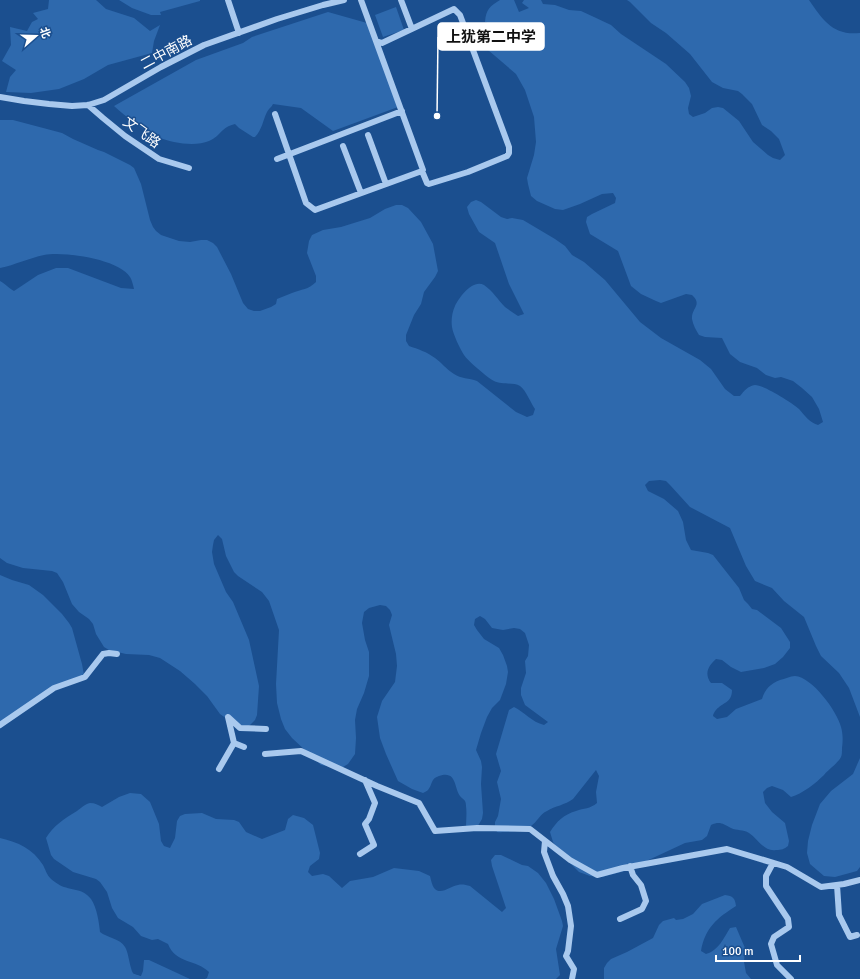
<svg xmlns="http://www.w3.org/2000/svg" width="860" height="979" viewBox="0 0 860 979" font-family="Signika,'Noto Sans SC',sans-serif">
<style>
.green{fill:#2e69ad}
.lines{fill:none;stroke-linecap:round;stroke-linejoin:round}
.minor{stroke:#a9c9ee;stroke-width:6}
.labels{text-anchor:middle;stroke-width:3;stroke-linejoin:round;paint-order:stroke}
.street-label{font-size:14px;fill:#fff;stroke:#1b4f8f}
.leader{fill:none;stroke:#fff;stroke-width:1.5}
.callout-dot{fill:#fff;stroke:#1b4f8f;stroke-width:1.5}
.callout{fill:#fff;stroke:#fff;stroke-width:1.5}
.callout-label{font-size:15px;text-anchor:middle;font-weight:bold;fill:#111}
</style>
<rect width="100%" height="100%" fill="#1b4f8f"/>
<path class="green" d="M 49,0 L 96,0 L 106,9 L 134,18 L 150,31 L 160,25 L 154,41 L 152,53 L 108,65 L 84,79 L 59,89 L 31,93 L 6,92 L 10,77 L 16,70 L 2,61 L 11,45 L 10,27 L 27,31 L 32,22 L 38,19 L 33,13 L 48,9 Z
M 119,0 L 200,0 L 200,1 L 160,12 L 161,15 L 151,15 L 132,8 Z
M 500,0 L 514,0 L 519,12 L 529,8 L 522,3 L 524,0 L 541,0 L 543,4 L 555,5 L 569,10 L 581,11 L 594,17 L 611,25 L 621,34 L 666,64 L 685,82 L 689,88 L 691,96 L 688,108 L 689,114 L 693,117 L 705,113 L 712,108 L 718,107 L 723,108 L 739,121 L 753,142 L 768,155 L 773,158 L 780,160 L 785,155 L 779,139 L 771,131 L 762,125 L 752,104 L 742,94 L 738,91 L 723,88 L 712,82 L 690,54 L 666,33 L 651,23 L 630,2 L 627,0 L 809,0 C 823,20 833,36 860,33 L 860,717 L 849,688 L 839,673 L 821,656 L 816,646 L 804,617 L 784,601 L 772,588 L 755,581 L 746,566 L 730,528 L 690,507 L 670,485 L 666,481 L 660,480 L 649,481 L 645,485 L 648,491 L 664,499 L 678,511 L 683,522 L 686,540 L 691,550 L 708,553 L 713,555 L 739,588 L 744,600 L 748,604 L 752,609 L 757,610 L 781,628 L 790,642 L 790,648 L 783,657 L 775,664 L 764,668 L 741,672 L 731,667 L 722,660 L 716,659 C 708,666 704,674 711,683 L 722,683 L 732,690 C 732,703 723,702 716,710 C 715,711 713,714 713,716 L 717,719 L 727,717 L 736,709 L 762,699 C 765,689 770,684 780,680 C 785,679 790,676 795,676 C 812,677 837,711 841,727 C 843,734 843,741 842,748 C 842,751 842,755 841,757 C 839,762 828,770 824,775 C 816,783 802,794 791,797 L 783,790 L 772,786 L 767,788 L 763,792 L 765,803 L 772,812 L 785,823 L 789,841 L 788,846 C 784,849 782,850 776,850 C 764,852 758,839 749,833 C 743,829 737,831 731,828 C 723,824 720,821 711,825 L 707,836 L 702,840 L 685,843 L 625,871 L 602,877 L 590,876 L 579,872 L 563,856 L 553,842 L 550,832 C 557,821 563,815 576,811 C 584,808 590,809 597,803 L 596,792 L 599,776 L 596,770 L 573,799 C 565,805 555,806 547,811 C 540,814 537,822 531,826 C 525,830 505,833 497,832 L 495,827 L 495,822 L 498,816 L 501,799 L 497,782 L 501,771 L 496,754 L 509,710 L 514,707 C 524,712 532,722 544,725 L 548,722 L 525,705 L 521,695 L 521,688 L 526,673 L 525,661 L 528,656 L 529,645 L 525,633 L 520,629 L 514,628 L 503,630 L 492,628 L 485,619 L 480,616 L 475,619 L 474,625 L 477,630 L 484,639 L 499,648 L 503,655 L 507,666 L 508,672 L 506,684 L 500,700 L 492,708 L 487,717 L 481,733 L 476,750 L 481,761 L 482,767 L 481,784 L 483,813 L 482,819 L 476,829 L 466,828 C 466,821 467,813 466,806 C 466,799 463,800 460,796 C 454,788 457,770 439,776 C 430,779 433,784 428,790 C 427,791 425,792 423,793 L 412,789 L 398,781 L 386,754 L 380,738 L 377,717 L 382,701 L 395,682 L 397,666 L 396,654 L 389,625 L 392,615 L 390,610 L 386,606 L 380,605 L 369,608 L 364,612 L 362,623 L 365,640 L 369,652 L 369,676 L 364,693 L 357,709 L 355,720 L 356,738 L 355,754 L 348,764 L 343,767 L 338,768 L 321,765 L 292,738 L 285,729 L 281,719 L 277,703 L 276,684 L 279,630 L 269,601 L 262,592 L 238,576 L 234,572 L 226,556 L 222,539 L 218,535 L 214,540 L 213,545 L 212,552 L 214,564 L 226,592 L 233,602 L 249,640 L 259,686 L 257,715 L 255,720 L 246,729 L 240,728 L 220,714 L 207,696 L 195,684 L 180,671 L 160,658 L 149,655 L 126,654 L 109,650 L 104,647 L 96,634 L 93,624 L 89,619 L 79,612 L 72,604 L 63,582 L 57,573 L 52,571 L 23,568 L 7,563 L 0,558 L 0,281 C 6,284 8,288 14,291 L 38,275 L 56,268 L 68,268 L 121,288 L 134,289 C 133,285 132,280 130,277 C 119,259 63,251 44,255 C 29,258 15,265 0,268 L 0,120 L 13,120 L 62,133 L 73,139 L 98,150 L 104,152 L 130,165 L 134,168 L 141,184 L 150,220 L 153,227 L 156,231 L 161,235 L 179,241 L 190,242 L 201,240 L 207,240 L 213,243 L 217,247 L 231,274 L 243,303 L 248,309 L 254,311 L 260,311 L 271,307 L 276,304 L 277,299 C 282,297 287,295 292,293 C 302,289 308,290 316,282 L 316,276 L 307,253 L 309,241 L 312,235 L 323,230 L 341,227 L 370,218 L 385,209 L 396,205 L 402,205 L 408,208 L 421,222 L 433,244 L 438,271 L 435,277 L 424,292 L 421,304 L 414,315 L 406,335 L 406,341 L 409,346 C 418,349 427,352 435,358 C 441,362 446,369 454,374 C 461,379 469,378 477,381 L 516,412 L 527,417 L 533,415 L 535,409 C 531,404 526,390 520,386 C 514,382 501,385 494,381 C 488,378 467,360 464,355 C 460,349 453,334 452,327 C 451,321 452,312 455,306 C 459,298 472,279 484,285 C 493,291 498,300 505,307 C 509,310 514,313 518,316 L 524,314 L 509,284 L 495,243 L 479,232 L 469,214 L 467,207 L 471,202 L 476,200 L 481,202 L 501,217 L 507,219 L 512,218 L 523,220 L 555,239 L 565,246 L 572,255 L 584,262 L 605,280 L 640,322 L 661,338 L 700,360 L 711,369 L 725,389 L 734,396 L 740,396 C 744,391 748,386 755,385 C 764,385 792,403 799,409 C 805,416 809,422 818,425 L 823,422 L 819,409 L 812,397 L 802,388 L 793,381 L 781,377 L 775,378 L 766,375 L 757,368 L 740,362 L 730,354 L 722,338 L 705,337 L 699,335 C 696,330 693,325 692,319 C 691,308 703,305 692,295 L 686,294 L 661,303 L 656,301 L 641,294 L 631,286 L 618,251 L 590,234 L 586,222 L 587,217 L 592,214 L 615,203 L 616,198 L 613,193 L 602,194 L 580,204 L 563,210 L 555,209 L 537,201 L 531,196 L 528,184 L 527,178 L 534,155 L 536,142 L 534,117 L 525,90 L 516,74 L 488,50 C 480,40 484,33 487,22 L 485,22 C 486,9 490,6 500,0 Z
M 396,7 L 404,30 L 383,37 L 375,15 Z
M 328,12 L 367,23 L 398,107 L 333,131 L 301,108 L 273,104 C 271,108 269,108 267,112 C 263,120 262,130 255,137 L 253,137 L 239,128 L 235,124 C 221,127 221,136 209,141 C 195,147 172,143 158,137 C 144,131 125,116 114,106 L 196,60 L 243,43 L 252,37 Z
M 0,575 L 12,580 L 29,585 L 43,595 L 62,614 L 69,623 L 72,628 L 82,664 L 84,675 L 33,700 L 0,729 Z
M 860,758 L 860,867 L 857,871 L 835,877 L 824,876 L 810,864 L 807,853 L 808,841 L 812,825 L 820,804 L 831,791 L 853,774 Z
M 130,793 L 141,794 L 150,802 L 159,824 L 161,841 L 164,846 L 170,848 L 175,838 L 177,821 L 180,816 L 185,814 L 202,813 L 216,819 L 234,820 L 239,822 L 246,832 L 262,839 L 285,830 L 288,819 L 293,815 L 304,818 L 313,825 L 320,853 L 319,859 L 310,866 L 308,872 L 312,876 L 323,874 L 329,876 L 342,888 L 350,881 L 373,877 L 394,868 L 419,871 L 430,876 C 431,880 432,885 434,888 C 441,896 450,886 458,885 C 462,884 466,885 470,886 L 502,912 L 506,908 L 492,866 L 491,860 L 495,855 L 501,855 L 522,865 L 528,866 L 538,873 L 546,883 L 554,899 L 562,921 L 563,926 L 556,949 L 560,975 L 556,979 L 205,979 L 207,978 L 209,972 C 196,959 176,964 168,944 L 158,939 L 152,940 L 141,936 L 133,927 L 118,918 L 112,908 L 107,892 L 100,882 L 96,879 L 73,872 L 54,859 L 51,855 L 46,838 C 53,826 65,818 77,811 C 81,808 85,804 90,803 C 95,803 98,805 102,807 L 119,797 Z
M 0,838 C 18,842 33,849 43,865 C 48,875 47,877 58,884 C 68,891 82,887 91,899 C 97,908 99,922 100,932 C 107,938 120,938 125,947 C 129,953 130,971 134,974 C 135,974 140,976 141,976 L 143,971 L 144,960 L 149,960 L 190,979 L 0,979 Z
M 725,895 C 733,896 735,898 736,906 C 717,918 705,928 701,951 L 706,954 C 718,951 724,938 730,928 L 736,927 L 745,948 L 744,962 L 746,973 L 751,979 L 604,979 L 604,968 L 607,963 L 611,959 L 627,952 L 653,938 L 659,925 L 663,921 L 674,918 L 676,920 L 683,919 L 693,914 L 702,904 Z"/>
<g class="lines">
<path class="minor" d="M 228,0 L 239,33
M 361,0 L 423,170 L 422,171
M 401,0 L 412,29
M 0,97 L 24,101 L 49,104 L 72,106 L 88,105 L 104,100 L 161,67 L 204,45 L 277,19 L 323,5 L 344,0
M 88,105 L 103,118 L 125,136 L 159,159 L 189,168
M 275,114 L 306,203 L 315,210 L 422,171 L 427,183 L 429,184 L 468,172 L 507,156 L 509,153 L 509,147 L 460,15 L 454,9 L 382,43 L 376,41
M 368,135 L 386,184
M 343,146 L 361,193
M 277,159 L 402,111
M 0,725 L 54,688 L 85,677 L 103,654 L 109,653 L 117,654
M 234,743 L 228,717 L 240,728 L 266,729
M 265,754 L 301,751 L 377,786 L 419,803 L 435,831 L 477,828 L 530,829 L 570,860 L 597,875 L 623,868 L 727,849 L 787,867 L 821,887 L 844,884 L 860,880
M 219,769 L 234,743 L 244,747
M 545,841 L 544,852 L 553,876 L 563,894 L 568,906 L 571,926 L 568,951 L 566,956 L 574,969 L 572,979
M 360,854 L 374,845 L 365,824 L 369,819 L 375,803 L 365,780
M 773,863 L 766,876 L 766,886 L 788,919 L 789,927 L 774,937 L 771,944 L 777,965 L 791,979
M 837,885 L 839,915 L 850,937 L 857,935
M 620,919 L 642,909 L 646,901 L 641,885 L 633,875 L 630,866"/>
</g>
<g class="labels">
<g class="street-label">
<text transform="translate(166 52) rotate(-28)" y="5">二中南路</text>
<text transform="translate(142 132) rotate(36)" y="5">文飞路</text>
</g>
</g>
<path class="leader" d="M437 116L438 37"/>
<circle class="callout-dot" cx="437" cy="116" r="4"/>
<rect class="callout" x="438" y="23" width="106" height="27" rx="4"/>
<g class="callout-label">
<text x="491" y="42">上犹第二中学</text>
</g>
<g transform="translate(36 36) rotate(70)" stroke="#1b4f8f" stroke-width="3" paint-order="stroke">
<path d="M0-3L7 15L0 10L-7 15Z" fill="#ffffff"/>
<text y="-6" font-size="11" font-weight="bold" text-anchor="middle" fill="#ffffff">北</text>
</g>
<path d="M716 955v6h84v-6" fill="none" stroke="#ffffff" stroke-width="2"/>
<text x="722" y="955" font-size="12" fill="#ffffff" stroke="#1b4f8f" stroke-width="3" paint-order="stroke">100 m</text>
</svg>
